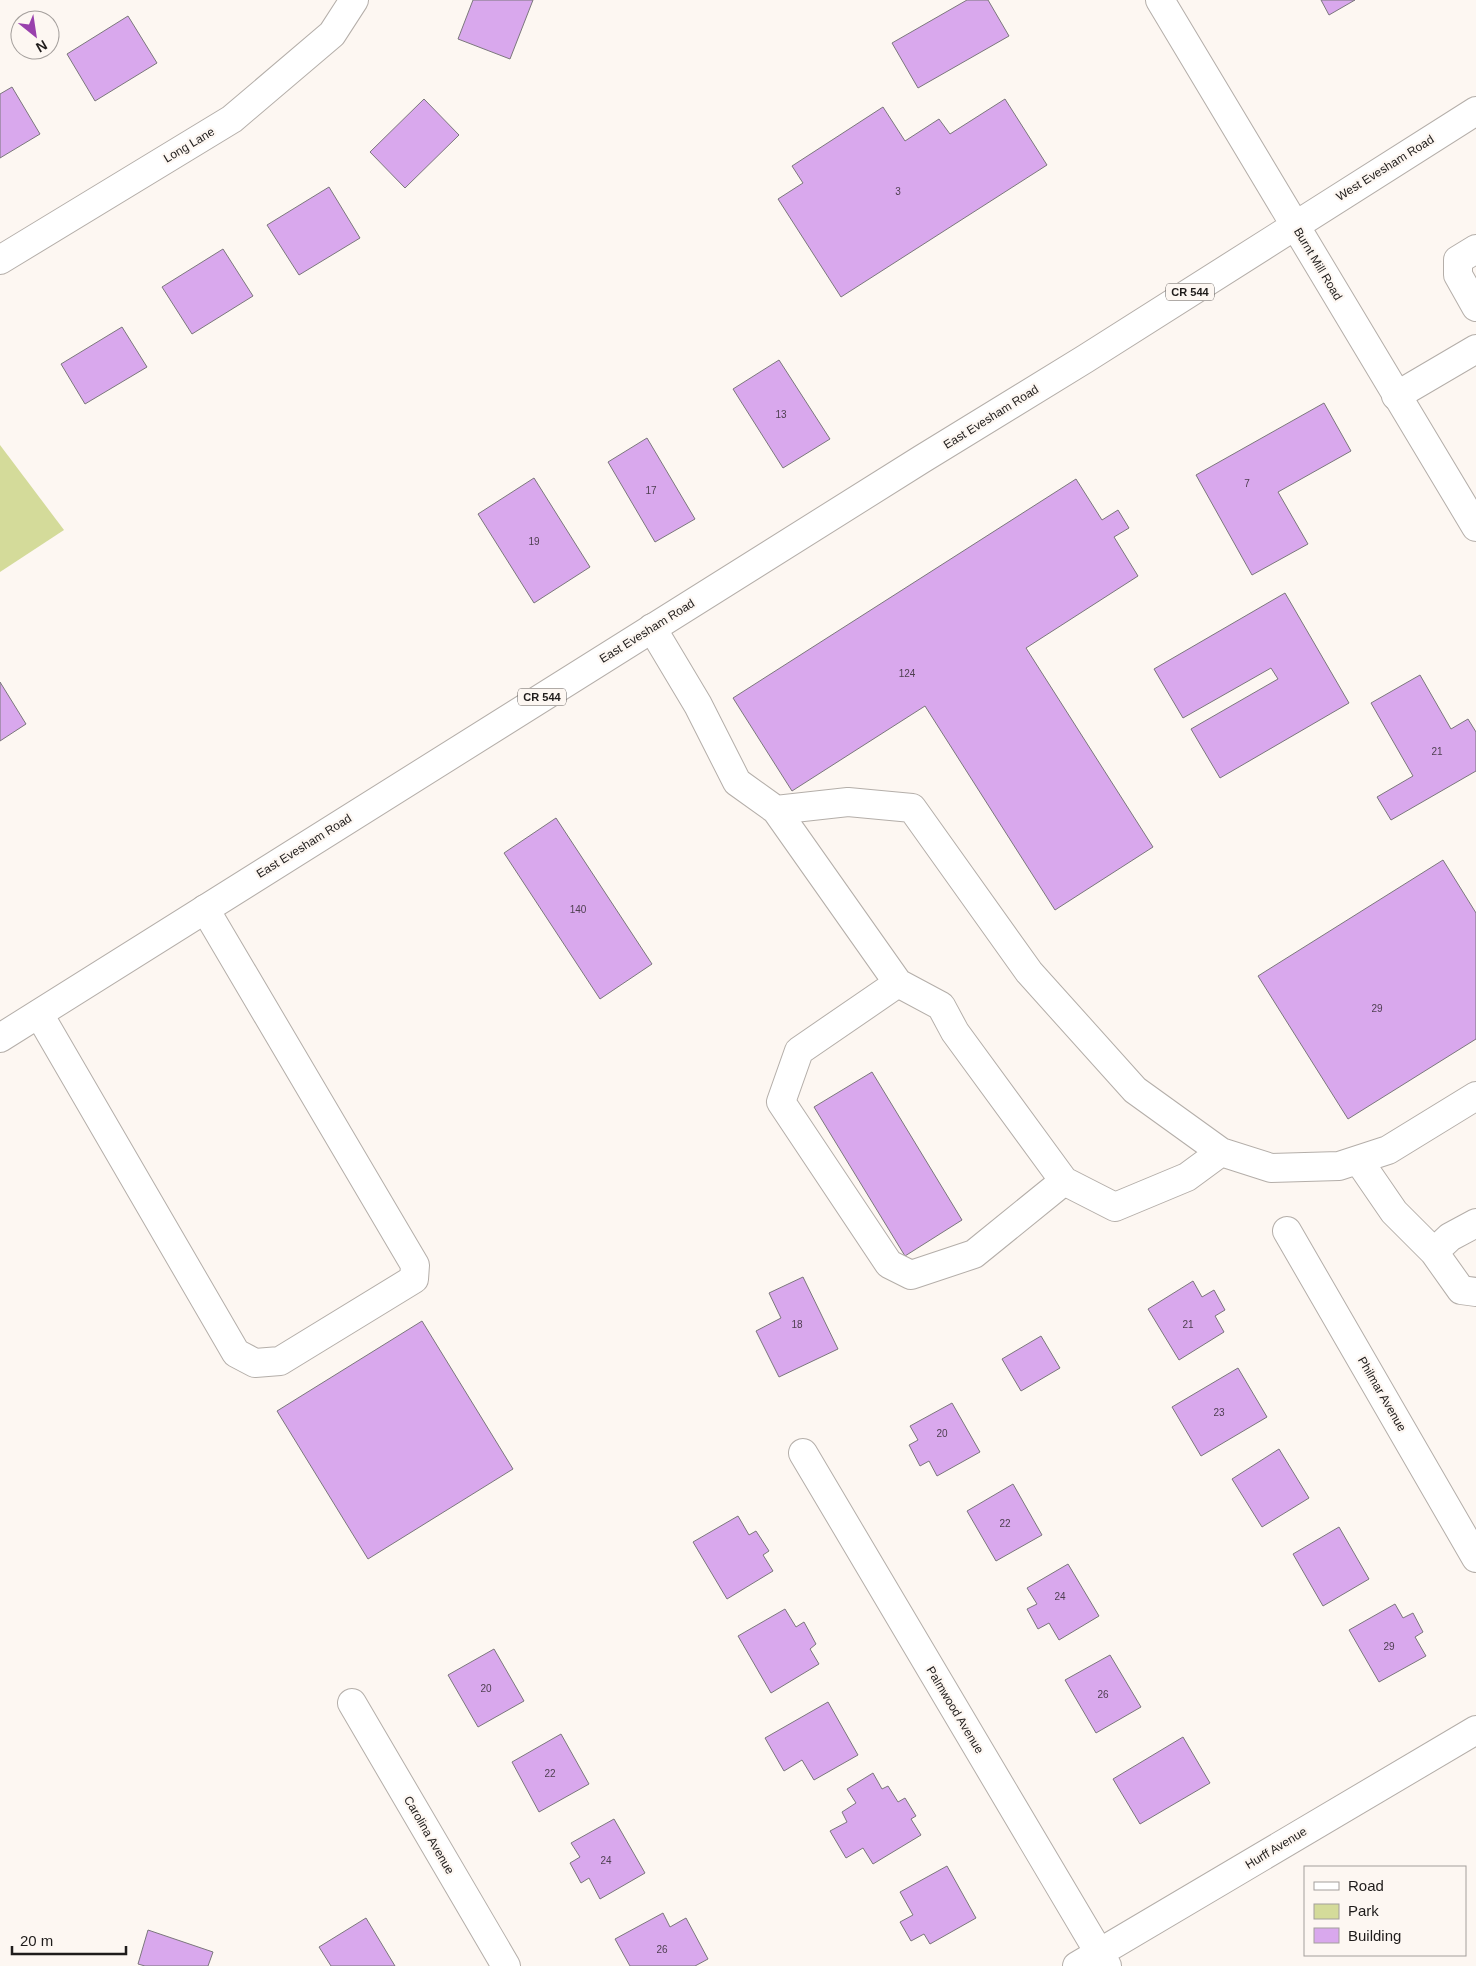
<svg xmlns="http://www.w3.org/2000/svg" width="1476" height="1966" viewBox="0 0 1476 1966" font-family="Arial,sans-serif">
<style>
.green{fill:#d4db9a}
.building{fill:#d9a8ed;stroke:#7b777c}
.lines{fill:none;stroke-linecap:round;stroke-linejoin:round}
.minor-casing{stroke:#b4aea9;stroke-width:30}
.major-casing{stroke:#b4aea9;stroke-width:30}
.minor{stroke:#fff;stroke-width:28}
.major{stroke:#fff;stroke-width:28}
.labels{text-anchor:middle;stroke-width:4.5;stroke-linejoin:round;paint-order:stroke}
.number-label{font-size:10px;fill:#4e3f50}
.shield{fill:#fdf7f2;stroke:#625e5c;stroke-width:1}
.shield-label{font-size:11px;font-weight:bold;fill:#1f1c1b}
.street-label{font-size:12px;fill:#1f1c1b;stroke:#fdf7f2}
</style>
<rect width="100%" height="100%" fill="#fdf7f2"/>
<path class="green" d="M 0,445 L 64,530 L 0,572 Z"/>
<path class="building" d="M 473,0 L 533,0 L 510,59 L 458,39 Z
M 967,0 L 988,0 L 1009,36 L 918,88 L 892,43 Z
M 1321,0 L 1355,0 L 1329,15 Z
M 128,16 L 157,63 L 95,101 L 67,54 Z
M 12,87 L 40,134 L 0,158 L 0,94 Z
M 424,99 L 459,135 L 405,188 L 370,152 Z
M 1005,99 L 1047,165 L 841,297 L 778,199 L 803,183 L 792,166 L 883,107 L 905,141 L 939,119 L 950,134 Z
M 329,187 L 360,238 L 299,275 L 267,225 Z
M 223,249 L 253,296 L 192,334 L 162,287 Z
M 122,327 L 147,367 L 85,404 L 61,364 Z
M 779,360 L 830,439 L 783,468 L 733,389 Z
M 1324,403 L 1351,451 L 1278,492 L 1308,544 L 1252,575 L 1196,475 Z
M 647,438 L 695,519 L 655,542 L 608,462 Z
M 534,478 L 590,567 L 534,603 L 478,514 Z
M 1076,479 L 1102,520 L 1118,510 L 1129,528 L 1114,537 L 1138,576 L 1026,648 L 1153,847 L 1055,910 L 925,706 L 792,791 L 733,698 Z
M 1285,593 L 1349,703 L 1220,778 L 1191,729 L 1278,679 L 1271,668 L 1183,718 L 1154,669 Z
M 1420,675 L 1451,729 L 1468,719 L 1476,732 L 1476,771 L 1391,820 L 1377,797 L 1413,776 L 1371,703 Z
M 0,682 L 26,724 L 0,741 Z
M 556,818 L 652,964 L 600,999 L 504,853 Z
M 1443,860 L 1476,913 L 1476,1039 L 1348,1119 L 1258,976 Z
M 872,1072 L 962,1220 L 905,1256 L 814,1107 Z
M 803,1277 L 838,1349 L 779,1377 L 756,1331 L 781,1318 L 769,1293 Z
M 1193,1281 L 1202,1297 L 1214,1290 L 1225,1310 L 1215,1316 L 1224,1332 L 1179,1360 L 1148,1309 Z
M 422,1321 L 513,1469 L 368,1559 L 277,1411 Z
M 1041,1336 L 1060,1368 L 1021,1391 L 1002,1359 Z
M 1238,1368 L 1267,1417 L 1201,1456 L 1172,1407 Z
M 952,1403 L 980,1452 L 937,1476 L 929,1461 L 920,1466 L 909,1445 L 918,1440 L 910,1426 Z
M 1279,1449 L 1309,1498 L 1262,1527 L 1232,1479 Z
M 1013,1484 L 1042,1535 L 996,1561 L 967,1511 Z
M 738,1516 L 749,1535 L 756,1531 L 769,1551 L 763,1555 L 773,1571 L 727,1599 L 693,1542 Z
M 1339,1527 L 1369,1579 L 1323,1606 L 1293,1554 Z
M 1068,1564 L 1099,1616 L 1059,1640 L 1049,1623 L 1038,1629 L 1027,1609 L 1037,1604 L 1027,1588 Z
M 1395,1604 L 1403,1618 L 1413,1613 L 1423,1632 L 1415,1637 L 1426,1656 L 1379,1682 L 1349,1630 Z
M 785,1609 L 796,1627 L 804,1622 L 816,1644 L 810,1649 L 819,1664 L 771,1693 L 738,1636 Z
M 494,1649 L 524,1701 L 478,1727 L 448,1675 Z
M 1110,1655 L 1141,1707 L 1096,1733 L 1065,1680 Z
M 828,1702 L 858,1755 L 814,1780 L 802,1760 L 784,1771 L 765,1738 Z
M 561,1734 L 589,1784 L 539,1812 L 512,1762 Z
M 1183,1737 L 1210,1783 L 1140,1824 L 1113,1779 Z
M 873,1773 L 882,1789 L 888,1786 L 898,1802 L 905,1798 L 916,1816 L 911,1819 L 921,1835 L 873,1864 L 863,1848 L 846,1858 L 830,1831 L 847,1822 L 842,1812 L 856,1803 L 847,1789 Z
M 614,1819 L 645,1873 L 600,1899 L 589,1878 L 581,1883 L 570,1863 L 580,1857 L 571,1843 Z
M 947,1866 L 976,1918 L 930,1944 L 924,1934 L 911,1941 L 900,1922 L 913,1915 L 900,1892 Z
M 663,1913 L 670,1927 L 686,1918 L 708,1959 L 695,1966 L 630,1966 L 615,1939 Z
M 366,1918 L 395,1966 L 331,1966 L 319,1947 Z
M 148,1930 L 213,1952 L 208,1966 L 145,1966 L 138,1964 Z"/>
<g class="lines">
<g class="minor-casing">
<path id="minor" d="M 1476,249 L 1458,260 L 1458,275 L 1476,307
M 0,260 L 232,119 L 332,34 L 354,0
M 1396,396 L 1476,349
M 652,628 L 698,705 L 737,782 L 776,810 L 848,802 L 912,808 L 1029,972 L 1135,1090 L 1221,1152 L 1271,1168 L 1339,1166 L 1388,1150 L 1476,1096
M 776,810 L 898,983
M 39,1014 L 236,1353 L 255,1363 L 280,1361 L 414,1279 L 415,1265 L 205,909
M 1359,1161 L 1394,1212 L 1434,1252
M 1064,1181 L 974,1254 L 911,1275 L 889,1264 L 781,1102 L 799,1051 L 898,983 L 941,1006 L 955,1032 L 1064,1181 L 1115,1207 L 1187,1177 L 1221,1152
M 1476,1223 L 1450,1237 L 1434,1252 L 1461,1290 L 1476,1292
M 1287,1231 L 1476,1558
M 803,1453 L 1107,1966
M 352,1703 L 506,1966
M 1077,1966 L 1476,1730"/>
</g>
<g class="major-casing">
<path id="major" d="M 1160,0 L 1476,527
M 0,1038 L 922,459 L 1085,359 L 1476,111"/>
</g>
<use href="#minor" class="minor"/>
<use href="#major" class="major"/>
</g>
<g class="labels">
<g class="number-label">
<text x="898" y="195">3</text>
<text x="781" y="418">13</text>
<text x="1247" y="487">7</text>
<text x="651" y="494">17</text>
<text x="534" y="545">19</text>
<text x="907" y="677">124</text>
<text x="1437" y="755">21</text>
<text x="578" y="913">140</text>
<text x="1377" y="1012">29</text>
<text x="797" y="1328">18</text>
<text x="1188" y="1328">21</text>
<text x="1219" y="1416">23</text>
<text x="942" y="1437">20</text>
<text x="1005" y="1527">22</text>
<text x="1060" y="1600">24</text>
<text x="1389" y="1650">29</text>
<text x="486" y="1692">20</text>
<text x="1103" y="1698">26</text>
<text x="550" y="1777">22</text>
<text x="606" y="1864">24</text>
<text x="662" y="1953">26</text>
</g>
<g class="shield">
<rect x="1166" y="283.5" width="48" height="17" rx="4"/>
<rect x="518" y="688.5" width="48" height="17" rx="4"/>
</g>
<g class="shield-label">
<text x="1190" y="296">CR 544</text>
<text x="542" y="701">CR 544</text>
</g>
<g class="street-label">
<text transform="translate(189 145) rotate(-31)" y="4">Long Lane</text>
<text transform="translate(1385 168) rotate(-32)" y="4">West Evesham Road</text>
<text transform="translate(1318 264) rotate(59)" y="4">Burnt Mill Road</text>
<text transform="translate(991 417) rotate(-32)" y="4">East Evesham Road</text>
<text transform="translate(647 631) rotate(-32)" y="4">East Evesham Road</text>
<text transform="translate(304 846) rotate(-32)" y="4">East Evesham Road</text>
<text transform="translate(1382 1394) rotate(60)" y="4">Philmar Avenue</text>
<text transform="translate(955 1710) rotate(59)" y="4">Palmwood Avenue</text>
<text transform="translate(429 1835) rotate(60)" y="4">Carolina Avenue</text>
<text transform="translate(1276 1848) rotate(-31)" y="4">Hurff Avenue</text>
</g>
</g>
<rect x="1304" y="1866" width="162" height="90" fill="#fdf7f2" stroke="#a49f9c"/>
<rect x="1314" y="1882" width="25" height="8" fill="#ffffff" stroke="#a49f9c"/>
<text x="1348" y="1891" font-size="15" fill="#1f1c1b">Road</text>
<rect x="1314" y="1904" width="25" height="15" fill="#d4db9a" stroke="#a49f9c"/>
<text x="1348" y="1916" font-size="15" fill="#1f1c1b">Park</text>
<rect x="1314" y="1928" width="25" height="15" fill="#d9a8ed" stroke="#a49f9c"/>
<text x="1348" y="1941" font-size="15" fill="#1f1c1b">Building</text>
<g transform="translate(35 35) rotate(150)"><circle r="24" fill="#fdf7f2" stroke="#a49f9c"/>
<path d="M0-4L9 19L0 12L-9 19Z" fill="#9941ad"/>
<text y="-8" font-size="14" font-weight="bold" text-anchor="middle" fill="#1f1c1b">N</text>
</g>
<path d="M12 1946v8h114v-8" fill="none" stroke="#1f1c1b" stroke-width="2.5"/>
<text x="20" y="1946" font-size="15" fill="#1f1c1b" stroke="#fdf7f2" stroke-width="4" paint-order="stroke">20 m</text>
</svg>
